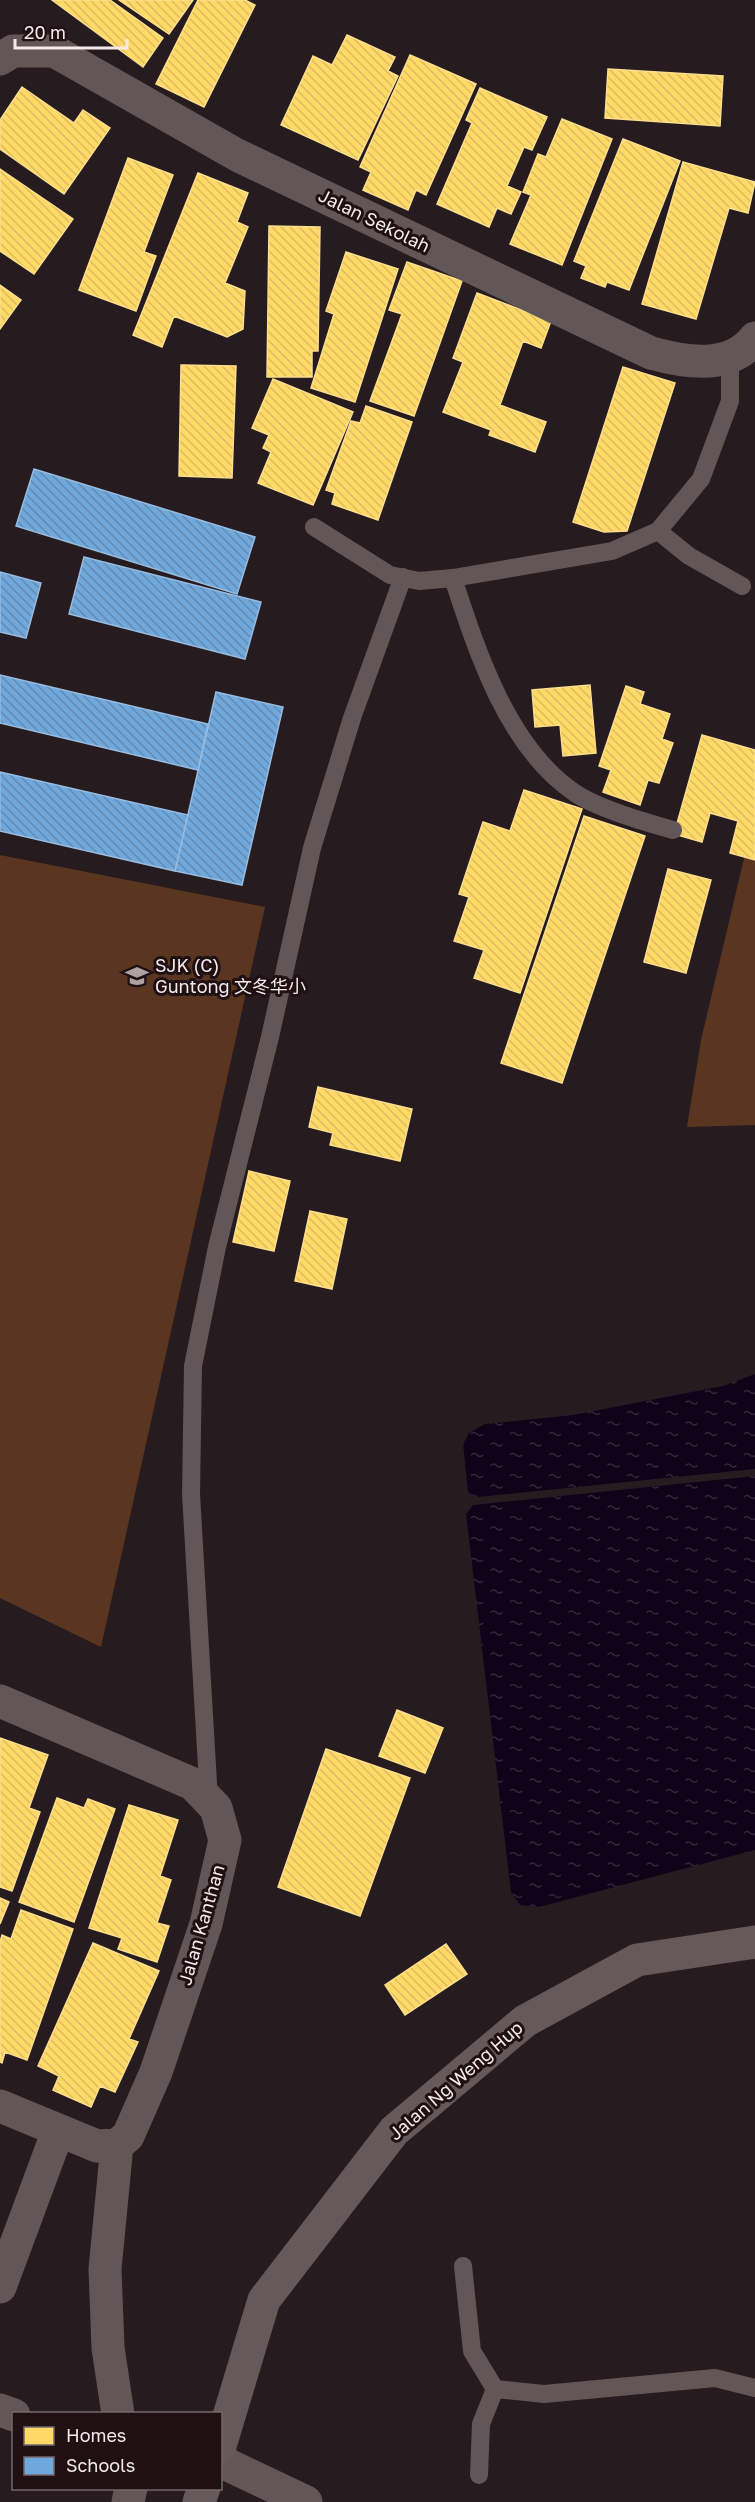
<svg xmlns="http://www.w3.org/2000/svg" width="755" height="2502" viewBox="0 0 755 2502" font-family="'Golos Text','Noto Sans SC',sans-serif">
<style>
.green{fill:#5a3621}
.water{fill:url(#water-ripples)}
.homes{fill:url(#homes-back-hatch);stroke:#fcde8e;stroke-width:1.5}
.schools{fill:url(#schools-back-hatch);stroke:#97bce1;stroke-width:1.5}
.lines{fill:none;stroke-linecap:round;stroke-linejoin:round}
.service{stroke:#625756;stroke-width:18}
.minor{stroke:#625756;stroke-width:33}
.secondary{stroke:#655959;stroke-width:33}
.labels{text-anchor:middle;stroke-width:6;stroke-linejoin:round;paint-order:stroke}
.street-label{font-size:18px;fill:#f5e9ec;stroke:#1f1014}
.poi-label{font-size:18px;fill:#f5e9ec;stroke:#1f1014;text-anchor:start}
</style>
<defs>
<pattern id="water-ripples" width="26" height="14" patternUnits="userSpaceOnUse" patternTransform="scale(1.5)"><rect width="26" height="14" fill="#0e0319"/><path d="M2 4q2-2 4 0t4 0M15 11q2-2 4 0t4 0" fill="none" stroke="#32283b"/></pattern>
<pattern id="homes-back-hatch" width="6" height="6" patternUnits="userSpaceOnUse" patternTransform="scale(1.5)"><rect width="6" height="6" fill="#ffd966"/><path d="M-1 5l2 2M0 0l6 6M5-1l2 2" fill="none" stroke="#dbbc60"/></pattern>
<pattern id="schools-back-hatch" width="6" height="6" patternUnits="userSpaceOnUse" patternTransform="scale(1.5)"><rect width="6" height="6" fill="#6fa8dc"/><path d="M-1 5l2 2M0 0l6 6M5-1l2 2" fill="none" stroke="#648baf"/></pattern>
</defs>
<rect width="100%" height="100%" fill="#261c1f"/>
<path class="green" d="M 755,812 L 755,1125 L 687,1127 L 701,1040 Z
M 0,855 L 265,907 L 101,1647 L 0,1598 Z"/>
<path class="water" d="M 755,1374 L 755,1469 L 478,1497 L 468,1492 L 463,1444 L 469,1433 L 485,1424 L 573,1415 L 723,1386 Z
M 755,1476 L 755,1850 L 539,1907 L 520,1905 L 511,1892 L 466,1514 L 473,1505 Z"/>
<path class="homes" d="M 52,0 L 110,0 L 163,38 L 143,67 Z
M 119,0 L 193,0 L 169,34 Z
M 198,0 L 245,0 L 255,5 L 204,107 L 156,84 Z
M 347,35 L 395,57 L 388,71 L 398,76 L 358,160 L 281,125 L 313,56 L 332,65 Z
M 410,55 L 476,84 L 426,195 L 416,190 L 408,210 L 363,190 L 371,172 L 360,167 Z
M 608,69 L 723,76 L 720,126 L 605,118 Z
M 22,87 L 74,123 L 83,110 L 110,128 L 64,194 L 0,149 L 0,120 Z
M 480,88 L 547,117 L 532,150 L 524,147 L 507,186 L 521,192 L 511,214 L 497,208 L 489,227 L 437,204 L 472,123 L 466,120 Z
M 562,119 L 612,139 L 562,265 L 510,244 L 531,195 L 523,192 L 538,154 L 546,157 Z
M 623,139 L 680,161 L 629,290 L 607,282 L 605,287 L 581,278 L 586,266 L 574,261 Z
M 128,158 L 173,175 L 144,252 L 156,256 L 136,311 L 79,290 Z
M 683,162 L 755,182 L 748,213 L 729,208 L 696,319 L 642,304 Z
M 0,169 L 73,219 L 34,274 L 0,251 Z
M 198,173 L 248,193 L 237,222 L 248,227 L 225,283 L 245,291 L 243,329 L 227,337 L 174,316 L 162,347 L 133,335 Z
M 269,226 L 320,227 L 318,351 L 312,351 L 312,377 L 267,377 Z
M 346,252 L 398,269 L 355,402 L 311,388 L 334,314 L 326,311 Z
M 407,262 L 462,281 L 414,416 L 370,401 L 402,314 L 389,310 Z
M 0,285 L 21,300 L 0,329 Z
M 477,293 L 551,321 L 541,348 L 523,341 L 500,405 L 546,422 L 535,452 L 489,435 L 491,430 L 443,412 L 463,362 L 453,358 Z
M 181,365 L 236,366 L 232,478 L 179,476 Z
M 623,367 L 675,383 L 627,531 L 604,532 L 573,522 Z
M 273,379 L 353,412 L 313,505 L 258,483 L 271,452 L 263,448 L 269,435 L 252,428 Z
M 366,406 L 412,422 L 378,520 L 332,504 L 335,493 L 326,490 L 351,421 L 360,423 Z
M 590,685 L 596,753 L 563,756 L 560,725 L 535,727 L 532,690 Z
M 626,686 L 644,692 L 640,704 L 670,714 L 662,739 L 673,743 L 659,783 L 648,780 L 640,805 L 603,792 L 611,770 L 599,766 Z
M 702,735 L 755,750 L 755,860 L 730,853 L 738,821 L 710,813 L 702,842 L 674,834 Z
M 524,790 L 582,809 L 520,993 L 474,978 L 484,950 L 454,941 L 469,897 L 459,894 L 483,822 L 510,831 Z
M 584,816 L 645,836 L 562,1083 L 501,1063 Z
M 668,869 L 711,880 L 686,973 L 644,962 Z
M 318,1087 L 412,1109 L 400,1161 L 330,1145 L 333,1133 L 309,1127 Z
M 249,1171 L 290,1181 L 274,1251 L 233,1242 Z
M 310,1211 L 347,1219 L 332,1289 L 295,1281 Z
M 397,1710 L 443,1728 L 425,1773 L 379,1756 Z
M 0,1738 L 48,1755 L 29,1808 L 40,1812 L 12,1891 L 0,1887 Z
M 326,1749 L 410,1778 L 360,1916 L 278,1887 Z
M 57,1798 L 84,1808 L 88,1799 L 115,1809 L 74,1922 L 19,1902 Z
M 129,1805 L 178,1820 L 160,1876 L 171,1880 L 157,1923 L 169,1926 L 157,1962 L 118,1949 L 122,1938 L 89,1928 Z
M 0,1898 L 9,1902 L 0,1924 Z
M 21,1910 L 73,1929 L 27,2060 L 5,2052 L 2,2063 L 0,2062 L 0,1942 L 2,1935 L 11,1939 Z
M 93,1943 L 159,1971 L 129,2039 L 138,2042 L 115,2092 L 100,2086 L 91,2107 L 53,2090 L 59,2076 L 38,2066 Z
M 446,1944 L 467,1974 L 405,2015 L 385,1985 Z"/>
<path class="schools" d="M 34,469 L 255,537 L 237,594 L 16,526 Z
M 84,557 L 261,602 L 245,659 L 69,614 Z
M 0,572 L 41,583 L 26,638 L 0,632 Z
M 0,675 L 208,724 L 198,770 L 0,723 Z
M 216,692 L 283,707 L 242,885 L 175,871 Z
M 0,772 L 188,815 L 175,871 L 0,831 Z"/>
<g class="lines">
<path class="service" d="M 314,527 L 390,575 L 419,581 L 453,578 L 612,551 L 658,531 L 701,479 L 730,401 L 730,356
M 658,531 L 689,556 L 742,586
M 453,578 C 477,652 508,748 575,793 C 599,809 645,822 673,830
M 209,1800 L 191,1494 L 193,1366 L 217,1247 L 270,1037 L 312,848 L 352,718 L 403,577
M 463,2266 L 472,2351 L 495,2389 L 544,2394 L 715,2378 L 755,2388
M 479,2475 L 481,2424 L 495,2389"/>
<path class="minor" d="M 0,59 L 13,51 L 54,51 L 237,155 L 651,353 C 684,362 730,371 755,338
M 0,1701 L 193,1784 L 216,1808 L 225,1840 L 206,1924 L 156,2072 L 128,2136 L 117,2145 L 97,2146 L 0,2106
M 117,2145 L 105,2269 L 108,2348 L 118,2414
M 0,2287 L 58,2131
M 0,2410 L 14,2415
M 220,2461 L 306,2502
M 128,2502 L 131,2488"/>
<path class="secondary" d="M 220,2446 L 264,2300 L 394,2131 L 525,2021 L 637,1960 L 755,1942
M 199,2502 L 204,2488"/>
</g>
<defs>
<g id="school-bare" transform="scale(1.8)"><path d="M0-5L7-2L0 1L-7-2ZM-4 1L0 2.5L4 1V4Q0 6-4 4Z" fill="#ada1a4" stroke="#1f1014" stroke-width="2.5" paint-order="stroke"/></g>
</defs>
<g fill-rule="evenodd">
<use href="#school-bare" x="137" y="976"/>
</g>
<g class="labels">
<g class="street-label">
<text transform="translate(374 221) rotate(26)" y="6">Jalan Sekolah</text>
<text transform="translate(202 1925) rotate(-74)" y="6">Jalan Kanthan</text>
<text transform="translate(456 2081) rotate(-41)" y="6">Jalan Ng Weng Hup</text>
</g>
<g class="poi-label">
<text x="155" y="972">SJK (C)<tspan x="155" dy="21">Guntong 文冬华小</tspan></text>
</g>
</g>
<rect x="12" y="2412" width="210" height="78" fill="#1f1014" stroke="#75676a" stroke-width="1.5"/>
<rect x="24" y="2427" width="30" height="18" fill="#ffd966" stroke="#75676a" stroke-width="1.5"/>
<text x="66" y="2442" font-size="18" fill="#f5e9ec">Homes</text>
<rect x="24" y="2457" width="30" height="18" fill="#6fa8dc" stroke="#75676a" stroke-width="1.5"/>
<text x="66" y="2472" font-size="18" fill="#f5e9ec">Schools</text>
<path d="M15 39v9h112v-9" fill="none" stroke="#f5e9ec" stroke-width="3"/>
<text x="24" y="39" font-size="18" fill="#f5e9ec" stroke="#1f1014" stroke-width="4.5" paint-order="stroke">20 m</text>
</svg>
